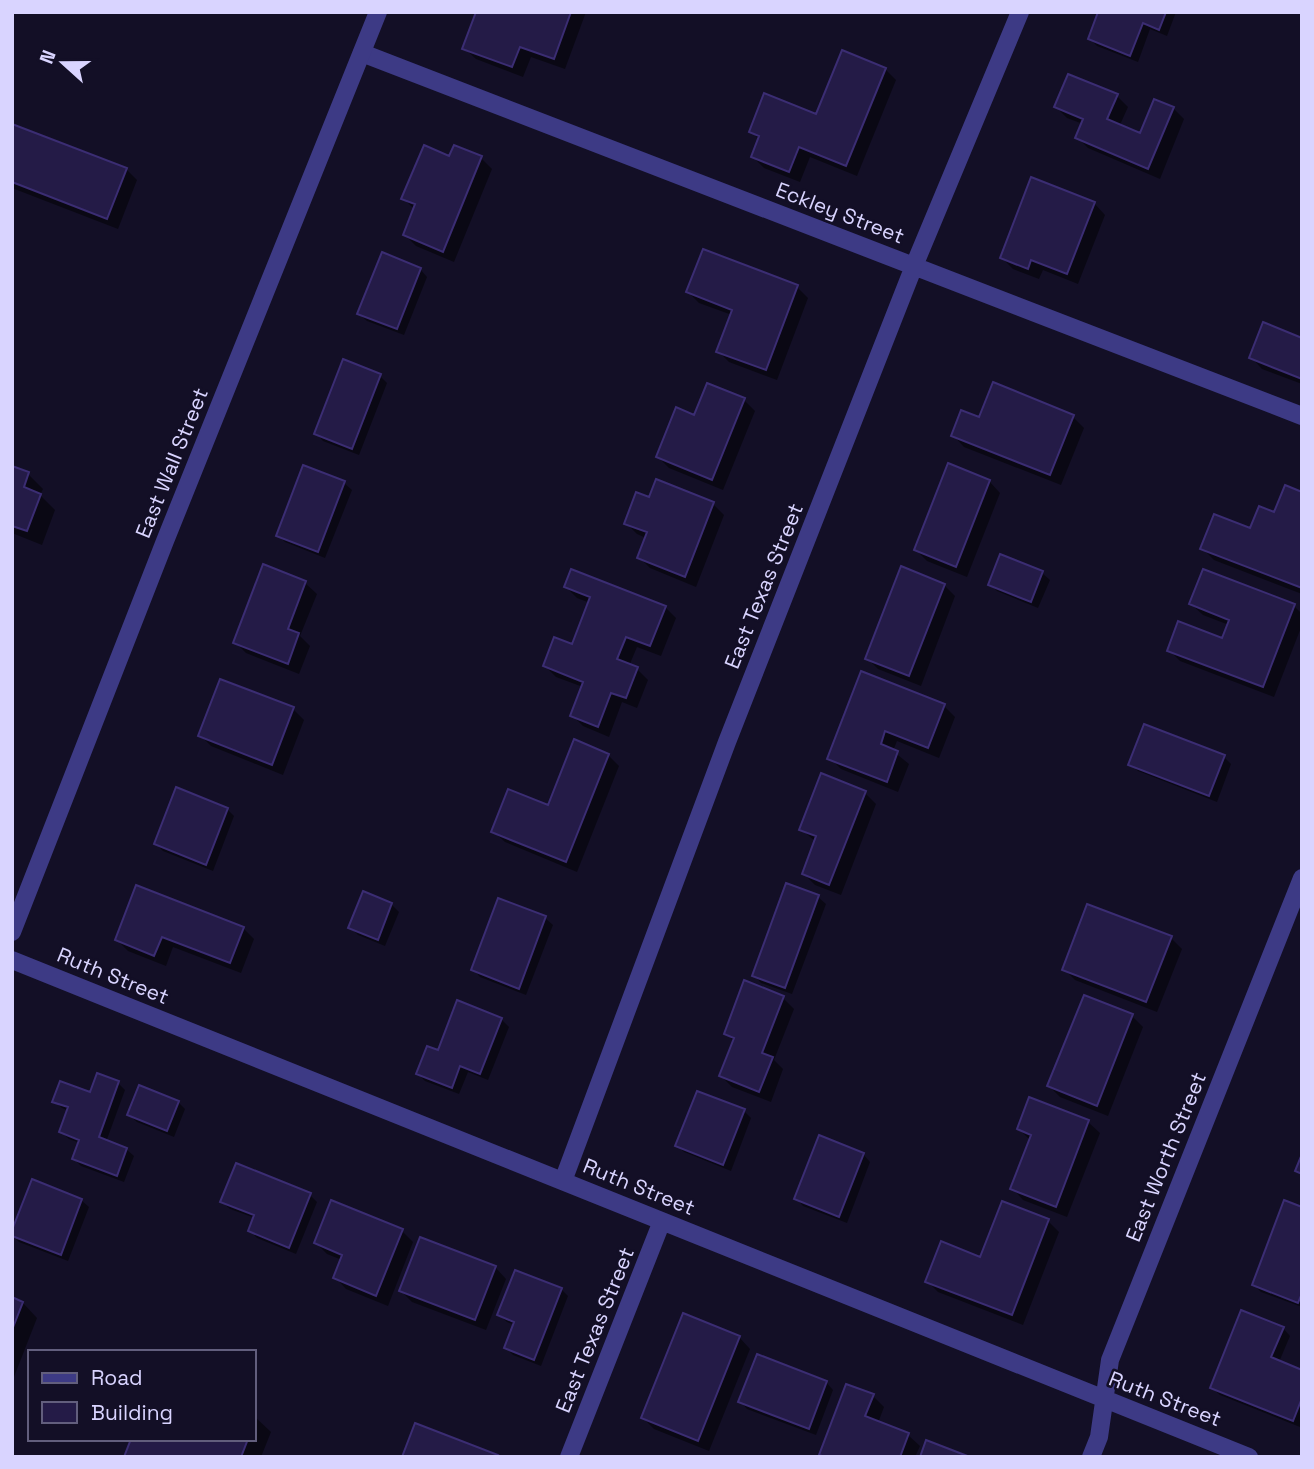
<svg xmlns="http://www.w3.org/2000/svg" width="1314" height="1469" viewBox="0 0 1314 1469" font-family="'Space Grotesk',sans-serif">
<style>
.shadow{fill:#0007}
.building{fill:#241b47;stroke:#3b2d73;stroke-width:2}
.lines{fill:none;stroke-linecap:round;stroke-linejoin:round}
.minor{stroke:#3d3a85;stroke-width:18}
.tertiary{stroke:#3d3a85;stroke-width:18}
.labels{text-anchor:middle;stroke-width:5;stroke-linejoin:round;paint-order:stroke}
.street-label{font-size:21px;fill:#d9d4ff;stroke:#130f26}
</style>
<rect width="100%" height="100%" fill="#130f26"/>
<path class="shadow" d="M 478,12 L 586,12 L 565,69 L 531,57 L 523,77 L 476,59 L 464,48 Z
M 1100,12 L 1176,12 L 1167,36 L 1150,29 L 1138,62 L 1097,46 L 1090,39 Z
M 885,69 L 896,80 L 857,176 L 810,157 L 800,182 L 764,168 L 753,157 L 759,140 L 751,131 L 817,117 Z
M 1117,96 L 1128,107 L 1119,127 L 1141,135 L 1173,108 L 1184,119 L 1160,179 L 1088,148 L 1077,137 L 1083,124 L 1067,118 L 1056,107 Z
M 12,126 L 126,169 L 137,180 L 118,229 L 12,188 Z
M 450,158 L 481,158 L 492,169 L 454,262 L 416,246 L 405,235 L 415,210 L 404,199 Z
M 1094,203 L 1105,215 L 1078,284 L 1043,270 L 1039,279 L 1013,269 L 1002,258 Z
M 420,269 L 427,277 L 404,335 L 367,321 L 359,314 Z
M 797,287 L 808,298 L 777,380 L 729,362 L 718,351 L 732,315 L 699,303 L 688,292 Z
M 1302,340 L 1302,384 L 1262,369 L 1251,357 Z
M 380,376 L 387,383 L 359,455 L 323,441 L 316,433 Z
M 744,400 L 755,411 L 723,490 L 669,468 L 658,457 L 695,417 Z
M 1073,417 L 1084,428 L 1061,485 L 964,447 L 953,435 L 980,420 Z
M 12,467 L 28,474 L 43,489 L 40,495 L 55,510 L 42,545 L 12,533 Z
M 304,467 L 344,483 L 352,490 L 325,558 L 285,542 L 278,535 Z
M 989,481 L 1000,493 L 967,577 L 927,561 L 916,550 Z
M 1302,494 L 1302,594 L 1214,560 L 1202,548 L 1251,530 Z
M 650,499 L 713,504 L 724,515 L 696,587 L 650,568 L 639,557 L 646,538 L 637,534 L 626,523 Z
M 1001,556 L 1042,573 L 1050,580 L 1038,608 L 997,591 L 990,584 Z
M 264,567 L 305,583 L 317,594 L 300,636 L 310,646 L 299,674 L 246,653 L 235,642 Z
M 944,585 L 955,596 L 921,686 L 878,669 L 867,658 Z
M 566,587 L 665,607 L 676,618 L 661,656 L 637,647 L 629,666 L 637,669 L 648,680 L 637,708 L 622,702 L 609,737 L 583,726 L 572,715 L 583,687 L 556,677 L 545,666 L 573,646 L 590,603 L 577,598 Z
M 1191,604 L 1294,606 L 1302,614 L 1302,625 L 1274,697 L 1180,661 L 1169,650 L 1223,640 L 1229,625 L 1203,615 Z
M 862,674 L 944,706 L 955,717 L 939,758 L 897,741 L 893,751 L 909,764 L 898,792 L 841,769 L 830,758 Z
M 293,709 L 304,720 L 283,775 L 211,746 L 200,735 Z
M 608,755 L 619,766 L 577,872 L 505,842 L 493,831 L 549,807 Z
M 1224,757 L 1231,764 L 1217,802 L 1138,771 L 1130,764 Z
M 865,793 L 876,804 L 841,895 L 815,885 L 804,874 L 816,842 L 801,829 Z
M 227,809 L 234,816 L 213,871 L 163,851 L 156,844 Z
M 818,897 L 826,904 L 792,994 L 761,983 L 754,975 Z
M 391,904 L 399,912 L 385,946 L 358,935 L 350,927 Z
M 545,918 L 553,925 L 526,995 L 480,977 L 473,969 Z
M 243,928 L 254,939 L 241,973 L 173,947 L 166,966 L 128,951 L 117,940 Z
M 1171,938 L 1182,949 L 1157,1012 L 1075,980 L 1064,969 Z
M 1085,997 L 1132,1016 L 1143,1027 L 1108,1116 L 1060,1097 L 1049,1086 Z
M 783,998 L 794,1009 L 774,1060 L 783,1069 L 771,1102 L 732,1087 L 721,1076 L 734,1042 L 726,1033 Z
M 458,1002 L 501,1019 L 509,1027 L 488,1080 L 468,1072 L 459,1094 L 425,1081 L 418,1074 L 439,1052 Z
M 118,1083 L 125,1090 L 106,1142 L 126,1149 L 134,1156 L 124,1182 L 81,1166 L 74,1159 L 80,1143 L 69,1139 L 61,1132 L 69,1111 L 62,1108 L 54,1101 L 91,1094 Z
M 1030,1100 L 1088,1122 L 1100,1133 L 1067,1217 L 1023,1200 L 1012,1188 L 1030,1140 L 1019,1129 Z
M 178,1102 L 185,1109 L 174,1137 L 137,1122 L 129,1115 Z
M 744,1111 L 751,1118 L 731,1171 L 684,1152 L 677,1145 Z
M 863,1154 L 870,1162 L 847,1223 L 803,1206 L 796,1198 Z
M 310,1195 L 317,1202 L 296,1254 L 257,1238 L 250,1231 L 255,1218 L 230,1209 L 222,1202 Z
M 81,1200 L 89,1207 L 68,1261 L 19,1242 L 12,1235 Z
M 1302,1209 L 1302,1307 L 1261,1292 L 1254,1285 Z
M 1048,1221 L 1059,1232 L 1023,1325 L 938,1292 L 927,1281 L 981,1259 Z
M 402,1231 L 413,1242 L 388,1306 L 346,1289 L 335,1277 L 342,1260 L 327,1254 L 316,1243 Z
M 495,1267 L 506,1279 L 486,1330 L 412,1302 L 401,1291 Z
M 561,1289 L 568,1296 L 541,1366 L 513,1355 L 506,1348 L 515,1325 L 507,1322 L 499,1315 Z
M 12,1299 L 23,1303 L 37,1318 L 12,1382 Z
M 1283,1328 L 1290,1336 L 1279,1362 L 1302,1371 L 1300,1427 L 1220,1395 L 1212,1388 Z
M 739,1337 L 750,1349 L 709,1451 L 654,1429 L 643,1418 Z
M 826,1382 L 833,1390 L 816,1435 L 747,1409 L 740,1401 Z
M 873,1396 L 884,1407 L 878,1423 L 908,1435 L 920,1446 L 915,1457 L 824,1457 L 821,1454 Z
M 254,1416 L 271,1432 L 261,1457 L 126,1457 L 132,1439 L 254,1439 Z"/>
<path class="building" d="M 476,12 L 571,12 L 554,59 L 520,47 L 512,67 L 462,49 Z
M 1098,12 L 1166,12 L 1159,30 L 1143,23 L 1130,56 L 1088,39 Z
M 842,50 L 886,68 L 846,166 L 799,147 L 789,172 L 751,157 L 759,136 L 749,132 L 764,93 L 816,114 Z
M 1068,74 L 1118,94 L 1107,119 L 1140,133 L 1154,99 L 1174,107 L 1148,169 L 1075,138 L 1083,119 L 1054,107 Z
M 12,124 L 127,168 L 107,219 L 12,182 Z
M 424,145 L 449,156 L 454,145 L 482,156 L 443,252 L 403,235 L 415,204 L 401,199 Z
M 1031,177 L 1095,202 L 1067,274 L 1031,260 L 1028,269 L 1000,258 Z
M 703,249 L 798,285 L 766,370 L 716,352 L 732,310 L 686,292 Z
M 382,252 L 421,268 L 397,329 L 357,314 Z
M 1263,322 L 1302,338 L 1302,379 L 1249,358 Z
M 343,359 L 381,374 L 352,449 L 314,434 Z
M 993,382 L 1074,415 L 1050,475 L 951,436 L 961,410 L 979,417 Z
M 707,383 L 745,398 L 712,480 L 656,457 L 676,407 L 694,415 Z
M 948,463 L 990,480 L 956,567 L 914,550 Z
M 303,465 L 345,481 L 318,552 L 276,536 Z
M 12,466 L 29,472 L 24,487 L 41,494 L 27,531 L 12,526 Z
M 656,479 L 714,502 L 685,577 L 637,558 L 647,532 L 624,524 L 636,492 L 649,497 Z
M 1285,485 L 1302,492 L 1302,588 L 1200,549 L 1214,514 L 1250,528 L 1259,506 L 1274,512 Z
M 1000,554 L 1043,571 L 1031,602 L 988,585 Z
M 263,564 L 306,581 L 288,629 L 299,633 L 288,664 L 233,643 Z
M 901,566 L 945,584 L 909,676 L 865,659 Z
M 571,569 L 666,606 L 650,646 L 626,637 L 617,659 L 638,667 L 626,698 L 611,693 L 598,727 L 570,716 L 583,682 L 543,666 L 554,637 L 572,644 L 590,597 L 564,587 Z
M 1203,569 L 1295,604 L 1263,687 L 1167,651 L 1178,621 L 1222,638 L 1229,620 L 1189,604 Z
M 861,671 L 945,704 L 928,748 L 885,731 L 881,744 L 898,751 L 887,782 L 827,759 Z
M 220,679 L 294,707 L 272,765 L 198,736 Z
M 1144,724 L 1225,755 L 1209,796 L 1128,765 Z
M 574,739 L 609,754 L 566,862 L 491,832 L 508,789 L 548,805 Z
M 821,773 L 866,791 L 829,885 L 802,874 L 816,836 L 799,830 Z
M 176,787 L 228,808 L 206,865 L 154,844 Z
M 786,883 L 819,895 L 785,988 L 752,976 Z
M 136,885 L 244,927 L 230,963 L 162,937 L 154,956 L 115,940 Z
M 363,891 L 392,903 L 378,940 L 348,928 Z
M 498,898 L 546,916 L 519,989 L 471,970 Z
M 1087,904 L 1172,936 L 1146,1002 L 1062,970 Z
M 744,980 L 784,996 L 762,1053 L 773,1057 L 759,1092 L 719,1076 L 734,1038 L 724,1034 Z
M 1084,995 L 1133,1014 L 1097,1106 L 1047,1086 Z
M 457,1000 L 502,1018 L 480,1074 L 460,1066 L 452,1088 L 416,1074 L 427,1046 L 438,1050 Z
M 97,1073 L 119,1081 L 99,1137 L 127,1148 L 117,1176 L 72,1159 L 79,1140 L 59,1132 L 68,1107 L 52,1102 L 60,1081 L 90,1092 Z
M 139,1085 L 179,1101 L 167,1131 L 127,1115 Z
M 697,1091 L 745,1109 L 723,1165 L 675,1146 Z
M 1029,1097 L 1089,1120 L 1056,1207 L 1010,1189 L 1031,1135 L 1017,1129 Z
M 819,1135 L 864,1153 L 839,1217 L 794,1199 Z
M 1302,1154 L 1302,1174 L 1295,1171 Z
M 236,1163 L 311,1193 L 289,1248 L 248,1231 L 254,1215 L 220,1202 Z
M 32,1179 L 82,1199 L 61,1255 L 12,1236 L 12,1230 Z
M 331,1200 L 403,1229 L 376,1296 L 333,1278 L 342,1255 L 314,1243 Z
M 1284,1200 L 1302,1207 L 1302,1293 L 1298,1303 L 1252,1285 Z
M 1002,1201 L 1049,1219 L 1012,1315 L 925,1282 L 941,1241 L 980,1257 Z
M 420,1237 L 496,1266 L 475,1320 L 399,1291 Z
M 515,1270 L 562,1288 L 534,1360 L 504,1348 L 514,1322 L 497,1315 Z
M 12,1297 L 23,1302 L 12,1330 Z
M 1241,1310 L 1284,1327 L 1271,1357 L 1302,1370 L 1302,1398 L 1293,1421 L 1210,1388 Z
M 683,1313 L 740,1336 L 698,1441 L 641,1418 Z
M 757,1354 L 827,1381 L 809,1429 L 738,1402 Z
M 846,1384 L 874,1394 L 865,1416 L 909,1433 L 900,1457 L 825,1457 L 819,1455 Z
M 415,1423 L 498,1455 L 497,1457 L 402,1457 Z
M 131,1439 L 248,1439 L 241,1457 L 124,1457 Z
M 926,1440 L 970,1457 L 920,1457 Z"/>
<g class="lines">
<path class="minor" d="M 362,53 L 1302,416
M 12,960 L 1249,1457
M 563,1181 L 727,742 L 914,266 L 1020,12
M 569,1457 L 662,1221
M 1091,1457 L 1099,1437 L 1110,1360 L 1302,878"/>
<path class="tertiary" d="M 12,932 L 165,541 L 378,12"/>
</g>
<g class="labels">
<g class="street-label">
<text transform="translate(840 213) rotate(21)" y="7">Eckley Street</text>
<text transform="translate(172 463) rotate(-68)" y="7">East Wall Street</text>
<text transform="translate(764 586) rotate(-68)" y="7">East Texas Street</text>
<text transform="translate(113 976) rotate(22)" y="7">Ruth Street</text>
<text transform="translate(1166 1157) rotate(-68)" y="7">East Worth Street</text>
<text transform="translate(639 1187) rotate(22)" y="7">Ruth Street</text>
<text transform="translate(595 1330) rotate(-68)" y="7">East Texas Street</text>
<text transform="translate(1165 1399) rotate(21)" y="7">Ruth Street</text>
</g>
</g>
<rect width="1314" height="1469" fill="none" stroke="#d9d4ff" stroke-width="28"/>
<rect x="28" y="1350" width="228" height="91" fill="#130f26" stroke="#625e7d" stroke-width="2"/>
<rect x="42" y="1373" width="35" height="10" fill="#3d3a85" stroke="#625e7d" stroke-width="2"/>
<text x="91" y="1385" font-size="21" fill="#d9d4ff">Road</text>
<rect x="42" y="1402" width="35" height="21" fill="#241b47" stroke="#625e7d" stroke-width="2"/>
<text x="91" y="1420" font-size="21" fill="#d9d4ff">Building</text>
<g transform="translate(63 63) rotate(291)" stroke="#130f26" stroke-width="5" paint-order="stroke">
<path d="M0-5L12 26L0 18L-12 26Z" fill="#d9d4ff"/>
<text y="-10" font-size="19" font-weight="bold" text-anchor="middle" fill="#d9d4ff">N</text>
</g>
</svg>
